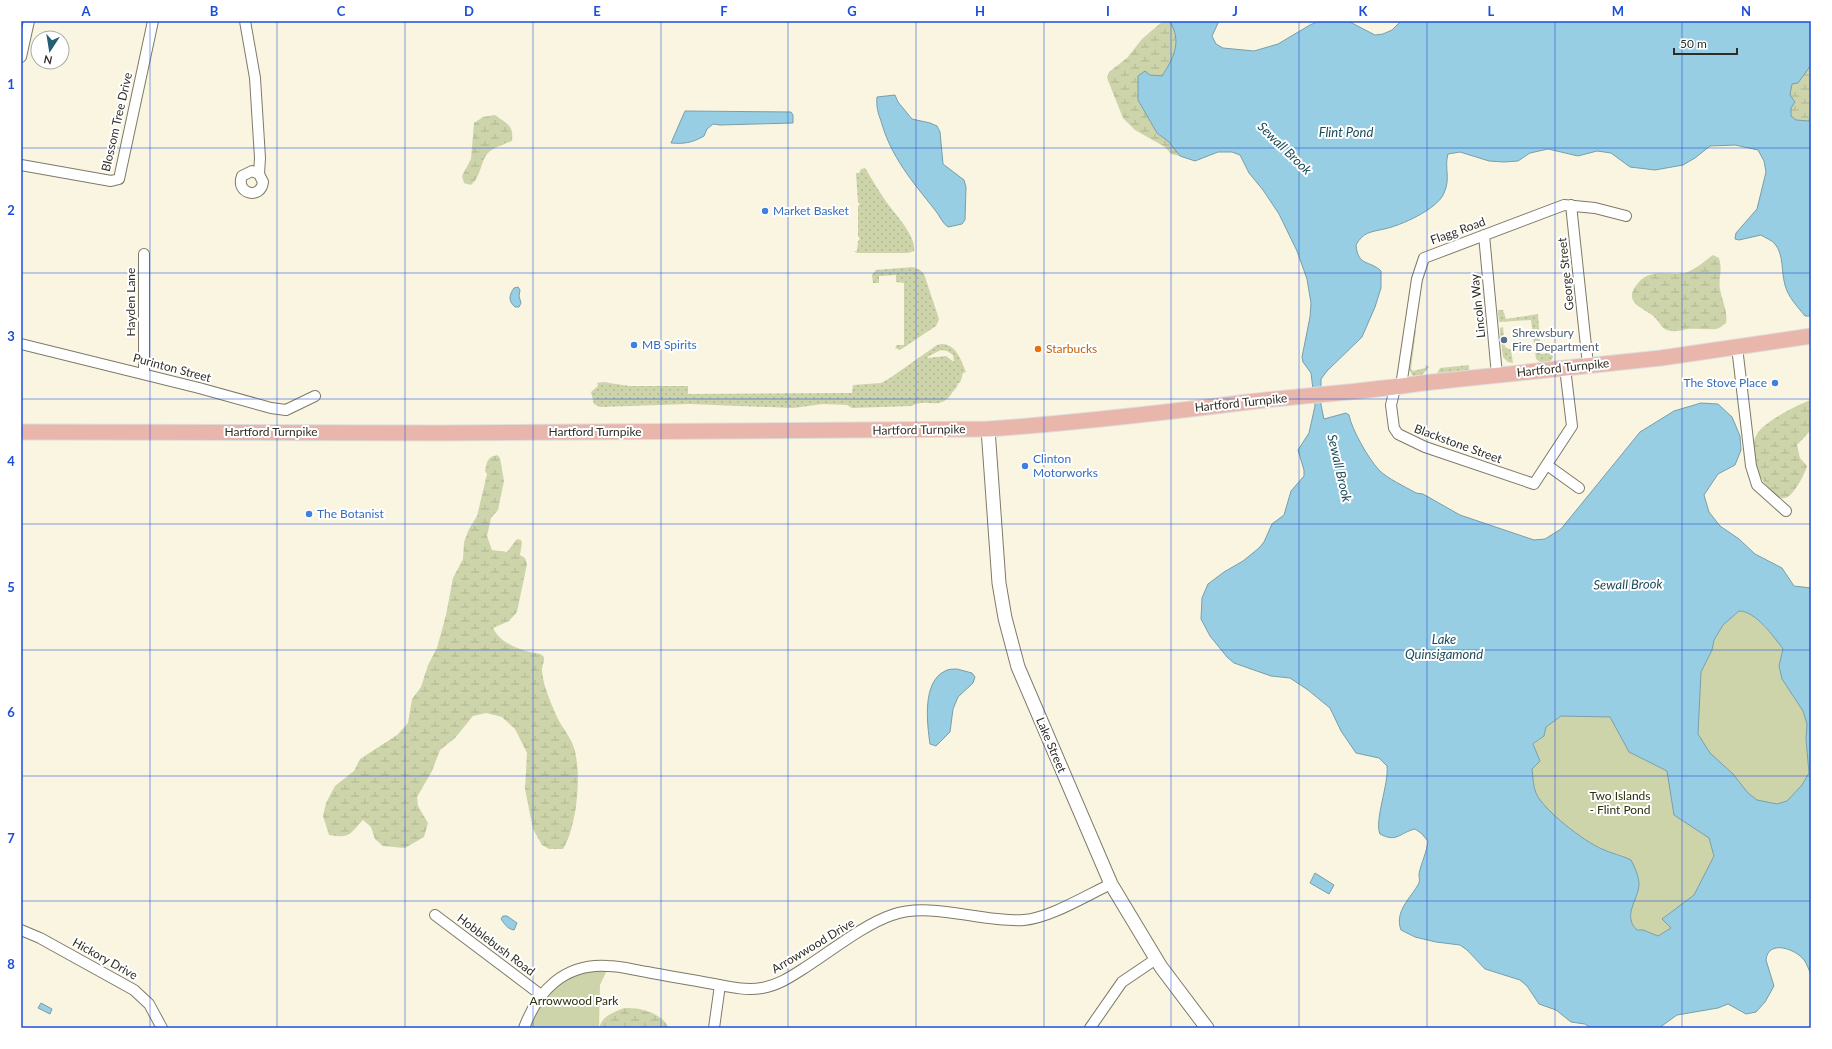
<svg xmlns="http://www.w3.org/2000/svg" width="1832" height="1049" viewBox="0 0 1832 1049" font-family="Lato,sans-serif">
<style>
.grass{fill:url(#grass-dots);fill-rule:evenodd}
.wetland{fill:url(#wetland-marsh)}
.park{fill:#cdd4aa}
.water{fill:#97cee3;stroke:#789eaa;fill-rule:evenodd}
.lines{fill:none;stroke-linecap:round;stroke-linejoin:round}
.street-casing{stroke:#7f7a68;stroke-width:12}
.secondary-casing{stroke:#7f7a68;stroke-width:15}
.primary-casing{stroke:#dededc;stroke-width:17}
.street{stroke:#fff;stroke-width:10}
.secondary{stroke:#fff;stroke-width:13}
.primary{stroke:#e9b6ac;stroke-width:15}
.grid{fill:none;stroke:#1d4ed8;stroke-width:1;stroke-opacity:0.55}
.shop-dot{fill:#3f7fe0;stroke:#fff;stroke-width:1.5}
.service-dot{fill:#5c6f8a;stroke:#fff;stroke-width:1.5}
.food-dot{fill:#e8710a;stroke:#fff;stroke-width:1.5}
.labels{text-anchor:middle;stroke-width:4;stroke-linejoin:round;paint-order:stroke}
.street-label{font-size:12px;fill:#2f2e26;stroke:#fff}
.shop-label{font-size:12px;fill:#366cbe;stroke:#fff;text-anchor:start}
.service-label{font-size:12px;fill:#4e5e75;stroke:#fff;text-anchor:start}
.food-label{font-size:12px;fill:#c56008;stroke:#fff;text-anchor:start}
.park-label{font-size:12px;fill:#2d300a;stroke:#fff}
.water-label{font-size:13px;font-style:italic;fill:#1c4b5a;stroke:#fff}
.neatline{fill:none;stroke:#1d4ed8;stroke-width:1.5}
.grid-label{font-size:13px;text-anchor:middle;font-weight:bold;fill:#1d4ed8}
</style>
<defs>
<pattern id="grass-dots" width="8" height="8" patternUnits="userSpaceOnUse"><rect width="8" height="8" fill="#cdd4aa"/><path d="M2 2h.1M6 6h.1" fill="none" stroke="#b0b692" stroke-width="1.8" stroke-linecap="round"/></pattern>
<pattern id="wetland-marsh" width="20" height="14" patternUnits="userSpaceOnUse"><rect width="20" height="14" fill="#cdd4aa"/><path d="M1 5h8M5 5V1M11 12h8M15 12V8" fill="none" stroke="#b0b692"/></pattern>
</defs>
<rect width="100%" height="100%" fill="#faf5e1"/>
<path class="grass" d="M 865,168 C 872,179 878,190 885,200 C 893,212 917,236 914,251 L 908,253 L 857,253 L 854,251 L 857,251 L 858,241 L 860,239 L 858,236 L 858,206 L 860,204 L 858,202 L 856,173 L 859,173 L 861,169 Z
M 913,267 L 920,270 L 924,274 L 939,319 L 936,326 L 900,350 L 895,348 L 897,345 L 904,345 L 904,283 L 896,282 L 896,275 L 879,276 L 879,283 L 873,283 L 872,275 L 876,270 Z
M 1498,310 L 1503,310 L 1506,319 L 1538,314 L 1541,354 L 1551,353 L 1553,357 L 1551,361 L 1540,362 L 1536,359 L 1531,320 L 1499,322 Z
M 1503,327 L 1505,347 L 1511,350 L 1513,363 L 1508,362 L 1503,357 L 1500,332 L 1500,328 Z
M 1414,330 L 1416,330 L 1411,369 L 1413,371 L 1425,368 L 1426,365 L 1429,367 L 1421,376 L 1414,377 L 1412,375 L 1409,369 Z
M 942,344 C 957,345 961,360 966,372 L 963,373 L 960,383 L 958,383 C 958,387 954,390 952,393 C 940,412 926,397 912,406 L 852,408 L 847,405 L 823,404 L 793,408 L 689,404 L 600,407 L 594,404 L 591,392 L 598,386 L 597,383 L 603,382 L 629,386 L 688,386 L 688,394 L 852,393 L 853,385 L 881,383 L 890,378 L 937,345 ZM 941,350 L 947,351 L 953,355 L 954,362 L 946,356 L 927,358 L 929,356 Z
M 1469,365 L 1469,370 L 1467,372 L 1436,375 L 1440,368 Z"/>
<path class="wetland" d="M 1163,21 L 1170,22 C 1182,41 1174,58 1162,76 L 1138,76 L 1138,100 L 1157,133 L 1169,142 L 1180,156 L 1171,154 L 1165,147 L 1135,130 L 1123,118 L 1107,78 L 1109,72 L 1127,58 L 1142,39 Z
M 1811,65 L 1811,116 L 1809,121 L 1795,120 L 1791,116 L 1790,95 L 1792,84 L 1798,83 Z
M 495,115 C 507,124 514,125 512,141 C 503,145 490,148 485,157 C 480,167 480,177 471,185 L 464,183 L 462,176 L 471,159 L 474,123 L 483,117 Z
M 1713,255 L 1719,258 C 1723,272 1718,278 1720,289 C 1722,301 1728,311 1726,323 C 1723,325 1719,329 1716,329 C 1707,330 1697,328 1688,329 C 1681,330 1674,333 1667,330 C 1661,328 1658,319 1652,315 C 1639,306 1622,301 1639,282 C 1652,267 1673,278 1688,272 C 1697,268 1706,260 1713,255 Z
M 1811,400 L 1811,430 L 1797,445 L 1800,458 L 1807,466 C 1805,474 1793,497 1785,498 C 1779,499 1775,495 1772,491 C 1758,479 1746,452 1757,434 C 1764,422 1798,404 1811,400 Z
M 497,455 L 500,458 L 504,481 L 498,510 L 491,518 L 487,536 L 492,550 L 507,552 L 517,539 L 521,540 L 522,543 L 520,555 L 525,558 L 527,564 L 517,612 L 509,621 L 493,628 C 500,642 515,648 530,652 C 533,653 539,653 542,655 C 547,659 542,664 542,669 C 542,675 544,682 545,687 C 549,698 554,711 559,721 C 564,730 571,738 574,748 C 582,773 577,827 563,849 L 549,849 L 542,845 L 533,829 L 525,789 L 527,753 L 515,729 L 502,717 L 486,713 L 473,716 L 455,738 L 440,750 L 432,771 L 417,797 L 418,806 L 428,823 L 424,837 L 405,848 L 383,846 L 375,839 L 371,827 L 363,820 C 349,834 351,839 329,835 L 323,816 L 326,803 L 335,786 L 354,771 L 360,759 L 397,735 L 408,723 L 412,699 L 421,687 L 428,665 L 437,648 L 446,615 L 453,578 L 463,559 L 464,542 L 469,529 L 477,516 L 487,474 L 485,471 C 487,462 487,457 497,455 Z
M 624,1008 C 640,1007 662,1013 669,1028 L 599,1028 C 602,1016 614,1012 624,1008 Z"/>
<path class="park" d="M 1739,611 C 1756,611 1774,637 1783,649 L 1779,666 L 1782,679 L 1803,711 L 1807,724 L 1806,739 L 1809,773 L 1802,785 L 1787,801 L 1777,804 L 1757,800 L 1748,793 L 1733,774 L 1710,754 L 1698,734 L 1701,672 L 1712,650 L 1714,640 L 1723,625 Z
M 1561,716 L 1610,717 L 1629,752 L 1667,771 L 1674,815 L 1709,838 L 1714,856 L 1694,895 L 1663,918 L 1672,928 L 1658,936 L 1643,930 L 1637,930 C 1625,919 1633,903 1638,891 L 1624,856 C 1617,854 1608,852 1601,849 C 1583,840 1543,811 1536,793 C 1533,785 1533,777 1532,769 L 1540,761 L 1533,745 L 1544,736 L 1546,727 Z
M 609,966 L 600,985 L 599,1028 L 524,1028 L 555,981 Z"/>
<path class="water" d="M 1168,21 L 1219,21 L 1212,36 L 1216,44 L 1223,48 L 1254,51 L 1278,44 L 1310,25 L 1319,21 L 1348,21 L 1375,35 L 1383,34 L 1392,30 L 1401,21 L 1811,21 L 1811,65 L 1798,83 L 1792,84 L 1790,95 L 1795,102 L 1791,108 L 1791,116 L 1796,120 L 1809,121 L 1811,116 L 1811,316 L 1805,316 C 1797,306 1788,297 1785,285 C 1781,271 1784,255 1775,244 C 1772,240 1765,238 1761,235 L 1739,240 L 1735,239 L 1736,233 L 1757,209 L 1766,172 L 1764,161 L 1758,150 L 1735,145 L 1710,146 L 1695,158 L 1683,165 L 1655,170 L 1630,167 L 1611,153 L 1597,151 L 1578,156 L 1548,149 L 1530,153 L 1518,161 L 1504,162 L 1489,161 L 1460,152 L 1448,154 C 1444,168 1451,178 1444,193 C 1438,209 1400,226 1384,229 C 1371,232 1363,232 1356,245 C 1358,267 1370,260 1381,271 L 1381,288 L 1375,307 L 1362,337 L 1327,371 L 1321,379 L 1321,405 L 1324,419 L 1346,413 L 1349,415 C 1352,430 1368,458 1379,470 C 1388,479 1404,486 1416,493 L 1423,494 L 1460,515 L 1534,540 L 1545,539 L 1561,529 L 1640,432 L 1674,411 L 1701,403 L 1718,404 L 1732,417 L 1740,436 L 1741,450 L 1735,465 L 1718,474 L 1704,495 L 1709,512 L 1720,526 L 1739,539 L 1755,554 L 1782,568 L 1794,586 L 1811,588 L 1811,975 C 1809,970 1807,964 1804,960 C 1796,949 1768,939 1766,960 L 1774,986 L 1765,1002 L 1756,1012 L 1746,1014 L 1728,1004 L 1718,1008 L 1677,1015 L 1659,1028 L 1591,1028 L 1585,1024 L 1571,1022 L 1556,1010 L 1539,1004 L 1527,986 L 1520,980 L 1485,969 L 1467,950 L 1460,945 L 1436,942 L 1415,937 L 1401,930 C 1394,911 1411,898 1419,883 C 1420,880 1419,877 1419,874 C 1421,863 1427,852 1428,841 L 1421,833 L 1415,829 C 1399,833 1397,843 1380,834 C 1374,821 1389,784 1387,766 L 1379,758 L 1356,753 L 1341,731 L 1330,708 L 1308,690 L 1290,678 L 1271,676 L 1234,663 L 1227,657 L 1210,636 L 1201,619 L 1202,598 L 1208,584 L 1224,572 L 1243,561 L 1259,548 L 1264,542 L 1272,524 L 1284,515 L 1291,491 L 1304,476 L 1304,470 L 1298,450 L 1309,433 L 1315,406 L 1311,373 L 1303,362 L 1302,357 L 1310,317 L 1311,303 L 1307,279 L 1297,251 L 1279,214 L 1263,190 L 1249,173 L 1240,155 L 1232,152 L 1218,152 L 1195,161 L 1180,156 L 1169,142 L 1157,133 L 1138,100 L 1138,76 L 1145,71 L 1150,75 L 1162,76 C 1174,58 1182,41 1170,22 ZM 1739,611 C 1756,611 1774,637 1783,649 L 1779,666 L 1782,679 L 1803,711 L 1807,724 L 1806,739 L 1809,773 L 1802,785 L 1787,801 L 1777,804 L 1757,800 L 1748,793 L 1733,774 L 1710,753 L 1698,734 L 1701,672 L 1712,650 L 1714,640 L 1723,625 ZM 1561,716 L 1610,717 L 1629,752 L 1667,771 L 1674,815 L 1709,838 L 1714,856 L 1694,895 L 1662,919 L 1671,928 L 1658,936 L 1643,930 L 1637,930 C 1622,916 1638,900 1639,885 C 1639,876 1635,868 1631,860 C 1622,855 1612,854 1602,849 C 1585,842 1543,810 1536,793 C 1533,786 1533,777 1532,769 L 1540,761 L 1533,744 L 1544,736 L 1546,727 Z
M 895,95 L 898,102 L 912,119 L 930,123 L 937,126 L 940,132 L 943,164 L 964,180 L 966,187 L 965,220 L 962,224 L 948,227 C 942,223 940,216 935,210 C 912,181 891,157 881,121 C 878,113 876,106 877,97 Z
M 685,111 L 791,112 L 793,115 L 793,123 L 720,125 L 713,124 L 707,129 L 704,136 C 692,143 684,144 671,143 Z
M 518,287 L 520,290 L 519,296 L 521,303 L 519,307 L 515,307 C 508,301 509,295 514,288 Z
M 957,669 L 972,673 L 975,677 L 973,683 L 958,697 L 953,709 L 950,732 L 936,746 L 930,744 C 927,723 922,682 945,671 C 948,669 954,669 957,669 Z
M 1315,873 L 1334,885 L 1329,894 L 1310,883 Z
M 503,916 L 507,916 L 517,923 L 514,930 C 507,929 504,923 501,919 Z
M 41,1003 L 52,1009 L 50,1014 L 38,1008 Z"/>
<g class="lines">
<g class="street-casing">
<path id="street" d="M 245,21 L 255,78 L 260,158 L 259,174 L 263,182 C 261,200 235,194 242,176 L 252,171 L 259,174
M 21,57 L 29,21
M 21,165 L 111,181 L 119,179 L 153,21
M 1571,205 L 1588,365
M 1484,235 L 1497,375
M 21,344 L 199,388 L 271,408 L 286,410 L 315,396
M 1737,347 L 1751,466 L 1757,485 L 1786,511
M 144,374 L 144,254
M 1401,386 L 1417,279 L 1424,258 L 1564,205 L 1595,208 L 1626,216
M 1395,388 L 1391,405 L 1394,428 L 1398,434 L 1425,447 L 1534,484 L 1572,426 L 1565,368
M 1547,465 L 1579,488
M 435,915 L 541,995
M 21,930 L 40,938 L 134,990 L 149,1004 L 162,1028
M 524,1028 C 538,990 565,963 608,966 C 621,966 634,970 647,972 C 667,976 687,979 708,983 C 726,986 744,991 762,988 C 779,985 792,976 806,967 C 831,951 865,924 892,915 C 931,901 983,923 1024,920 C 1050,918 1087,895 1111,884
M 714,1028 L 720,985
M 1090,1028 L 1122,982 L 1156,959"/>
</g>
<g class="secondary-casing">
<path id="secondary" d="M 988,429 L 999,583 L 1005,618 L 1018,667 L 1111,884 L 1161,967 L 1207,1028"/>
</g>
<g class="primary-casing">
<path id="primary" d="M 21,432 L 441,433 L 988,429 C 1075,423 1161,413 1248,402 C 1306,395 1365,392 1423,383 L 1661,358 L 1811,336"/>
</g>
<use href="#street" class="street"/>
<use href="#secondary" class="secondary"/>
<use href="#primary" class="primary"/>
</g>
<path class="grid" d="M 150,21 L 150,1028M 277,21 L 277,1028M 405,21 L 405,1028M 533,21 L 533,1028M 661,21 L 661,1028M 788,21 L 788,1028M 916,21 L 916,1028M 1044,21 L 1044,1028M 1171,21 L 1171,1028M 1299,21 L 1299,1028M 1427,21 L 1427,1028M 1555,21 L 1555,1028M 1682,21 L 1682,1028M 21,148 L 1811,148M 21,273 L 1811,273M 21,399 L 1811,399M 21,524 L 1811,524M 21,650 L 1811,650M 21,776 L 1811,776M 21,901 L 1811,901"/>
<g class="shop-dot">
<circle cx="765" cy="211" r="4"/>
<circle cx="634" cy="345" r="4"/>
<circle cx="1775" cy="383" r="4"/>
<circle cx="1025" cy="466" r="4"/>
<circle cx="309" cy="514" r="4"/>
</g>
<circle class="service-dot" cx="1504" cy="340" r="4"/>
<circle class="food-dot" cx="1038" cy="349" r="4"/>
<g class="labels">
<g class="street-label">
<text transform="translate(117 122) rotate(-77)" y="4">Blossom Tree Drive</text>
<text transform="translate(1458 231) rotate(-20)" y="4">Flagg Road</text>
<text transform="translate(1566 274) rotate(-96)" y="4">George Street</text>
<text transform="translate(131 302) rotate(-90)" y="4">Hayden Lane</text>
<text transform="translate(1478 306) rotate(-96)" y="4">Lincoln Way</text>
<text transform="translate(172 368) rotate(15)" y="4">Purinton Street</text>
<text transform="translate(1563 368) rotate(-6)" y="4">Hartford Turnpike</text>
<text transform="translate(1241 403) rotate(-6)" y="4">Hartford Turnpike</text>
<text transform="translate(919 430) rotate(-1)" y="4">Hartford Turnpike</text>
<text x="271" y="436">Hartford Turnpike</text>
<text x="595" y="436">Hartford Turnpike</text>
<text transform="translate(1458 444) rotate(20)" y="4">Blackstone Street</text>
<text transform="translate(1051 745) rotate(67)" y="4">Lake Street</text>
<text transform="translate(496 945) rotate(37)" y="4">Hobblebush Road</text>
<text transform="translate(813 946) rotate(-31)" y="4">Arrowwood Drive</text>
<text transform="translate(105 959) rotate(29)" y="4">Hickory Drive</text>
</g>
<g class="shop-label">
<text x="773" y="215">Market Basket</text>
<text x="642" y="349">MB Spirits</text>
<text x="1767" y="387" text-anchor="end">The Stove Place</text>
<text x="1033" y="463">Clinton<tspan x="1033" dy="14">Motorworks</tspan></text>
<text x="317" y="518">The Botanist</text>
</g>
<g class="service-label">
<text x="1512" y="337">Shrewsbury<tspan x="1512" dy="14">Fire Department</tspan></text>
</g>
<g class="food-label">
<text x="1046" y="353">Starbucks</text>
</g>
<g class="park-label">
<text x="1620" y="800">Two Islands<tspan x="1620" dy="14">- Flint Pond</tspan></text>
<text x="574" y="1005">Arrowwood Park</text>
</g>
<g class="water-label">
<text x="1346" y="137">Flint Pond</text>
<text transform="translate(1285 148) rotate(44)" y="5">Sewall Brook</text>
<text transform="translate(1340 468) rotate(77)" y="5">Sewall Brook</text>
<text transform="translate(1628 584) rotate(-1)" y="5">Sewall Brook</text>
<text x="1444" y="644">Lake<tspan x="1444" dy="15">Quinsigamond</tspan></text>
</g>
</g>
<rect width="1832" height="1049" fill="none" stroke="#ffffff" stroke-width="44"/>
<g transform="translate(50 50) rotate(192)"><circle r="19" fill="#ffffff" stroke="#acaba8"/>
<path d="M0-3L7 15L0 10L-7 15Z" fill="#225e76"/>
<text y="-6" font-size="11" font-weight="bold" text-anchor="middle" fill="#2f2e26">N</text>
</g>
<path d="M1674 48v6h63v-6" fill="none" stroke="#2f2e26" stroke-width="2"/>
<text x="1680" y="48" font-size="12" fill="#2f2e26" stroke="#ffffff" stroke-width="3" paint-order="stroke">50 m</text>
<rect x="22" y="22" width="1788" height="1005" class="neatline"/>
<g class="grid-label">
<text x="86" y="16">A</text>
<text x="214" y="16">B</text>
<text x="341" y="16">C</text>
<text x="469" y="16">D</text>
<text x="597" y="16">E</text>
<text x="724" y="16">F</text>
<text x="852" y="16">G</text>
<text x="980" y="16">H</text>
<text x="1108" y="16">I</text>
<text x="1235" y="16">J</text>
<text x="1363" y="16">K</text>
<text x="1491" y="16">L</text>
<text x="1618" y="16">M</text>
<text x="1746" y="16">N</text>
<text x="11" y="89">1</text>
<text x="11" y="215">2</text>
<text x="11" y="341">3</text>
<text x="11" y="466">4</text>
<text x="11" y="592">5</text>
<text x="11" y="717">6</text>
<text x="11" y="843">7</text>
<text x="11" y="969">8</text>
</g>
</svg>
